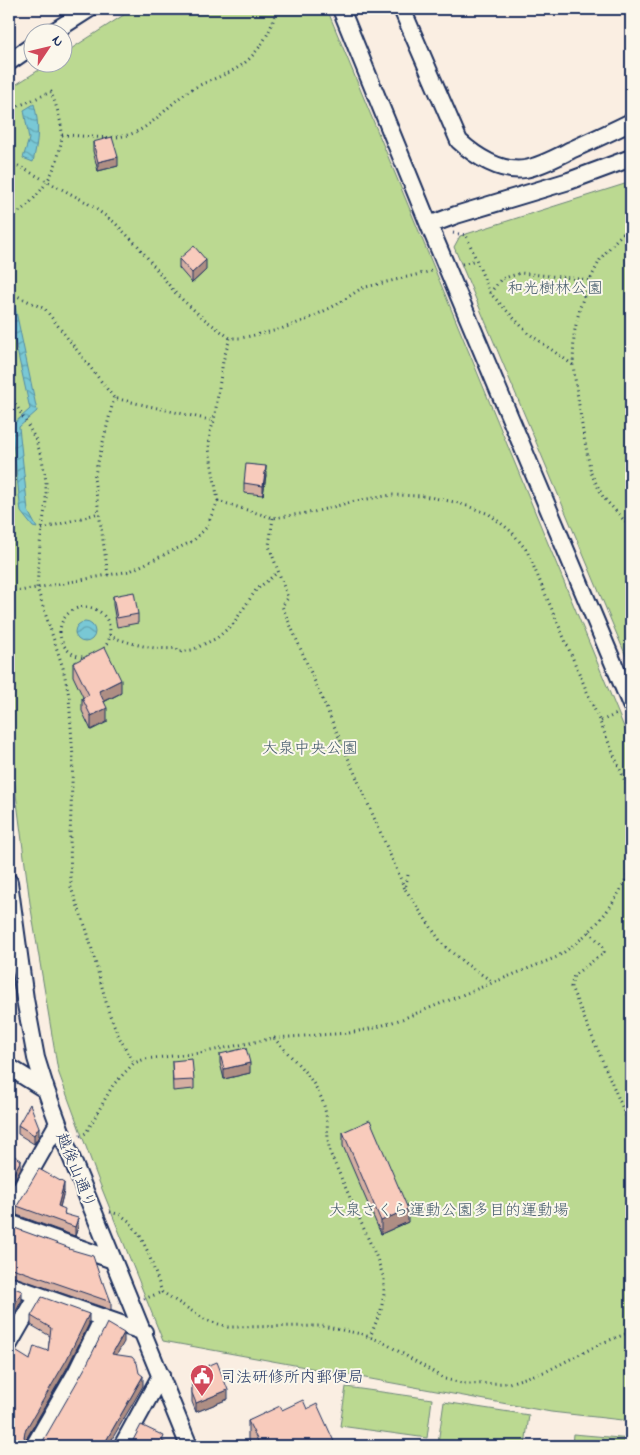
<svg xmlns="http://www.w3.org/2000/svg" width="640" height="1455" viewBox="0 0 640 1455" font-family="'Indie Flower','Klee One',sans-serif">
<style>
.park{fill:#bbd991;stroke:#6b8478}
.water{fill:url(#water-waves);stroke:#538ba5}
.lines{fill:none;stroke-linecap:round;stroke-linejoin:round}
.minor-casing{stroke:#1b2f5e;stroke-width:20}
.path{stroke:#1b2f5e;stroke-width:3;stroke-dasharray:1 4;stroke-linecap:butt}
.minor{stroke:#fbf7ec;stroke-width:16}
.wall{fill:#d5afa2;stroke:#1b2f5e}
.shaded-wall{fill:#ae8e84;stroke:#1b2f5e}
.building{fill:#f8cbbc;stroke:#1b2f5e}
.labels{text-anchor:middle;stroke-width:4;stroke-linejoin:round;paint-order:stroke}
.park-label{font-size:16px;fill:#435a6b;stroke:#fbf7ec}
.street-label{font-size:16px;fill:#1b2f5e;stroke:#fbf7ec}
.poi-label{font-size:16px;fill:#1b2f5e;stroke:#fbf7ec;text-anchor:start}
</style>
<defs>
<pattern id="water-waves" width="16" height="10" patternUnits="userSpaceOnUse" patternTransform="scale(1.25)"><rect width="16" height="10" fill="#79c8d5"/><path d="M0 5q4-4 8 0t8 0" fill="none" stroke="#62a3b0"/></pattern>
</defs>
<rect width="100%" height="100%" fill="#faeee2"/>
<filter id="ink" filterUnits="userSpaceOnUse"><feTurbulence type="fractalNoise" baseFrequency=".02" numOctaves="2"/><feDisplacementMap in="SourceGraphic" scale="10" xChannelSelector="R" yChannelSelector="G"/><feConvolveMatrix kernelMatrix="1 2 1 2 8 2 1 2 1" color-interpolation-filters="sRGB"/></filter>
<g filter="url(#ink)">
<path class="park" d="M 133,9 L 327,9 L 631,744 L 631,1421 L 551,1412 L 163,1341 L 98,1179 L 58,1071 L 30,903 L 9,740 L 9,89 L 50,63 L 62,62 L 63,54 Z
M 631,182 L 631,668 L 454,247 L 460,236 Z
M 346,1387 L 432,1399 L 427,1438 L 340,1426 Z
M 444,1402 L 529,1415 L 525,1446 L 456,1446 L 438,1443 Z
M 573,1434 L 631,1439 L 631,1446 L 572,1446 Z"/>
<path class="water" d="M 34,104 C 40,126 38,140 33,162 L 23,158 L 29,139 L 24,110 Z
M 9,278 L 37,411 L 19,427 L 28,511 L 37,528 L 33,527 L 21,512 L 11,426 L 30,409 L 9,314 Z
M75 632a10 10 0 1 1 20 0a10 10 0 1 1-20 0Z"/>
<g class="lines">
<g class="minor-casing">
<path id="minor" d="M 341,9 L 429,225 L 631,705
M 402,9 L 459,141 C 475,156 501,173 525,169 C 541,166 557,157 571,150 C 591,141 611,132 631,122
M 53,32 L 89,9
M 9,62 L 32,46
M 429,225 L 456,215 L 569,181 L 631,158
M 9,882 L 25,999 L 36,1058 L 46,1090 L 65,1142 L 189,1446
M 9,1067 L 46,1090
M 9,1209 L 58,1123
M 9,1223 L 113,1260
M 9,1285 L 144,1332
M 9,1344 L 37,1295
M 34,1446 L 76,1373 L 103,1318
M 122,1446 L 161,1375"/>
</g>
<path class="path" d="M 9,110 L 51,92 C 56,105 61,119 62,133 C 62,138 61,143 60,148 C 54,179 35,202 9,219
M 62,135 C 82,135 104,140 123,136 C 152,131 169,102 192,89 C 212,78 237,73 252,56 C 264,43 273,27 276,9
M 9,161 L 86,202 L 114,222 L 138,246 L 177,295 L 203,318 L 230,338 L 241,338 L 278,330 L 306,320 L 336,305 L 362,288 L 432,271
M 631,227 L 618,238 L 601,258 L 590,280 L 580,307 L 574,334 L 573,365 L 583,432 L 591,473 L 603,497 L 631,528
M 453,233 L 466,235 L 490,293 L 528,333 L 573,365
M 462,264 L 476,260
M 490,293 L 501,279 L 521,273 L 590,280
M 9,296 L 15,295 L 45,309 L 114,398 L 214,421
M 9,385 L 14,401 L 36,440 L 42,459 L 46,481 L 46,501 L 40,544 L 37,588 L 63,668 L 69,696 L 73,758 L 70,837 L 71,888 L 87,931 L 109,1013 L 119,1037 L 134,1063
M 218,501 L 209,449 L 210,432 L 214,421 L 223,361 L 230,338
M 273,518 L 269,546 L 288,598 L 282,606 L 405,889
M 42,529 L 99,513
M 108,575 L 94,478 L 114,398
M 9,593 L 130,571 L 193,541 L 206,528 L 218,501 L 273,518 L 314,512 L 355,501 L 392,495 L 424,496 L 459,503 L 489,514 L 512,532 L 527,551 L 631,795
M60 632a25 25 0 1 1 50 0a25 25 0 1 1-50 0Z
M 109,636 C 130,643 154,651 176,648 L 180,652 L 192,650 L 217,638 L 233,624 L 256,590 L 278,572
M 601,721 L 619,713
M 408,875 L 405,889 L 443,945 L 466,964 L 493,982
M 589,932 L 602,945 L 604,952 L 601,955 L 574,975 L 571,987 L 631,1128
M 274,1038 C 293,1060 319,1081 325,1110 C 329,1125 326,1140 331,1155 L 376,1256 L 384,1278 L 384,1294 L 381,1310 L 370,1337
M 80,1136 L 86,1133 L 113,1085 L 134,1063 L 145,1059 L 200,1053 L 274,1038 L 349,1033 L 374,1028 L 402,1019 L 557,957 C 594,932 613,909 631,868
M 110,1212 L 121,1215 L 129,1221 L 140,1236 L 148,1252 L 162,1292 L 206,1320 L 228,1327 L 322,1326 L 361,1334 L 383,1342 L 445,1379 L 466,1384 L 509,1383 L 547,1371 L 602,1343 L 631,1332
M 144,1299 L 162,1292"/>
<use href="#minor" class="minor"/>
</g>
<path class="wall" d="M 93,142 L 118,166 L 98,171 L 93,151 Z
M 179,259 L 206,270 L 192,283 L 179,268 Z
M 266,475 L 263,495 L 244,493 L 244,483 Z
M 113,596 L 138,614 L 138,623 L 117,627 L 113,605 Z
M 73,663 L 121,693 L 104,702 L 107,722 L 91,730 L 82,711 L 82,698 L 83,697 L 73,676 Z
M 220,1054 L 250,1073 L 224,1079 L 220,1063 Z
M 172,1061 L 194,1080 L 194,1089 L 173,1091 Z
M 18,1125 L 39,1136 L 34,1144 L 18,1134 Z
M 343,1132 L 408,1222 L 381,1234 L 343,1146 Z
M 64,1191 L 60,1207 L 65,1214 L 78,1227 L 75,1236 L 17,1215 L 17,1206 Z
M 9,1226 L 70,1250 L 102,1283 L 111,1302 L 111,1310 L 12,1276 L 9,1276 Z
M 31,1316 L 89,1324 L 67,1368 L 26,1440 L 29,1445 L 9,1446 L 30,1360 L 48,1351 L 50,1336 L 31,1325 Z
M 205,1367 L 228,1399 L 196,1412 L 192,1402 L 192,1381 L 205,1376 Z
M 307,1409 L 336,1446 L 252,1446 L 248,1439 L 248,1421 L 282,1410 Z"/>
<path class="shaded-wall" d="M 118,157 L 118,166 L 98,171 L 98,162 Z
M 206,260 L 206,270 L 192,283 L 192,273 Z
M 266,466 L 266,475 L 263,495 L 263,486 Z
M 121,680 L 121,693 L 99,704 L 99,691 Z
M 107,708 L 107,722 L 91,730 L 91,716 Z
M 250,1063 L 250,1073 L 224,1079 L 224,1069 Z
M 39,1127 L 39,1136 L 34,1144 L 34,1135 Z
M 21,1160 L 21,1168 L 9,1189 L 9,1182 Z
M 64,1183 L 64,1191 L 58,1215 L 58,1206 Z
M 408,1209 L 408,1222 L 381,1234 L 381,1221 Z
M 78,1218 L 78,1227 L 75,1236 L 75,1227 Z
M 22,1291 L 22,1300 L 9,1324 L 9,1315 Z
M 89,1314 L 89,1324 L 67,1368 L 25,1441 L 24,1437 L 25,1431 Z
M 124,1333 L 124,1342 L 112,1363 L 112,1354 Z
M 143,1376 L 143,1386 L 108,1446 L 103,1446 Z
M 228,1390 L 228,1399 L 196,1412 L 196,1403 Z"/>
<path class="building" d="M 112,137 L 118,157 L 98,162 L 93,142 Z
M 194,246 L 206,260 L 192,273 L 179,259 Z
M 246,464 L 266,466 L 263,486 L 244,483 Z
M 134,592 L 138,614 L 117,618 L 113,596 Z
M 105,647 L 121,680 L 99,691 L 107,708 L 91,716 L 82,698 L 89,695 L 73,663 Z
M 246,1048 L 250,1063 L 224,1069 L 220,1054 Z
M 192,1059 L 194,1080 L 173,1081 L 172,1061 Z
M 30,1104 L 39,1127 L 34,1135 L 18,1125 Z
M 370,1120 L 408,1209 L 381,1221 L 343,1132 Z
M 9,1153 L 21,1160 L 9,1182 Z
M 39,1169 L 64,1183 L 58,1206 L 65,1209 L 64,1214 L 78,1218 L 75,1227 L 17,1206 Z
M 9,1226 L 70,1248 L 69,1249 L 93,1256 L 102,1283 L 104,1283 L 111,1302 L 12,1268 L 9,1268 Z
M 9,1286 L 22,1291 L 9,1315 Z
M 42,1297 L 89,1314 L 67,1359 L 25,1431 L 24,1437 L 29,1445 L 34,1446 L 9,1446 L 9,1347 L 30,1360 L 34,1346 L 48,1351 L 51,1328 L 31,1316 Z
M 107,1323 L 124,1333 L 112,1354 L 132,1357 L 137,1363 L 139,1373 L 143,1376 L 103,1446 L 35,1446 L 43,1441 L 85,1368 Z
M 217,1362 L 228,1390 L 196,1403 L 192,1393 L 192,1381 L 208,1375 L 205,1367 Z
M 303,1400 L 307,1409 L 317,1404 L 336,1446 L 256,1446 L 255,1445 L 259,1443 L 248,1421 L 280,1406 L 282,1410 Z
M 141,1425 L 164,1436 L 162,1441 L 166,1443 L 165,1446 L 130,1446 Z"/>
</g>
<defs>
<g id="civic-pin" transform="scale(1.25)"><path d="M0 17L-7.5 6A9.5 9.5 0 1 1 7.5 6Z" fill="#d1495b" stroke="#fbf7ec"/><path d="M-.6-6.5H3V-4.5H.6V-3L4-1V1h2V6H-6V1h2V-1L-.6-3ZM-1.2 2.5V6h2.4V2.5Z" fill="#fff"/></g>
</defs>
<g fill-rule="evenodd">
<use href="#civic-pin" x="202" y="1376"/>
</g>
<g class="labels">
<g class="park-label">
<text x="555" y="293">和光樹林公園</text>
<text x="310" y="753">大泉中央公園</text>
<text x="449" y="1215">大泉さくら運動公園多目的運動場</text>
</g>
<g class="street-label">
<text transform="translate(77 1170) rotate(68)" y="6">越後山通り</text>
</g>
<g class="poi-label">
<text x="220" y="1382">司法研修所内郵便局</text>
</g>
</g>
<rect width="640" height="1455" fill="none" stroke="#fbf7ec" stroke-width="30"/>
<rect x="15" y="15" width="610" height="1425" fill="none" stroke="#1b2f5e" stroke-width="2" filter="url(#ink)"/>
<g transform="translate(48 48) rotate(55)"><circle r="24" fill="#fbf7ec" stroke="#a1a7b3"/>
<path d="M0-4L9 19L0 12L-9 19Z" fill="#d1495b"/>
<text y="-8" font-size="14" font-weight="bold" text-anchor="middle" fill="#1b2f5e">N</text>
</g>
</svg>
